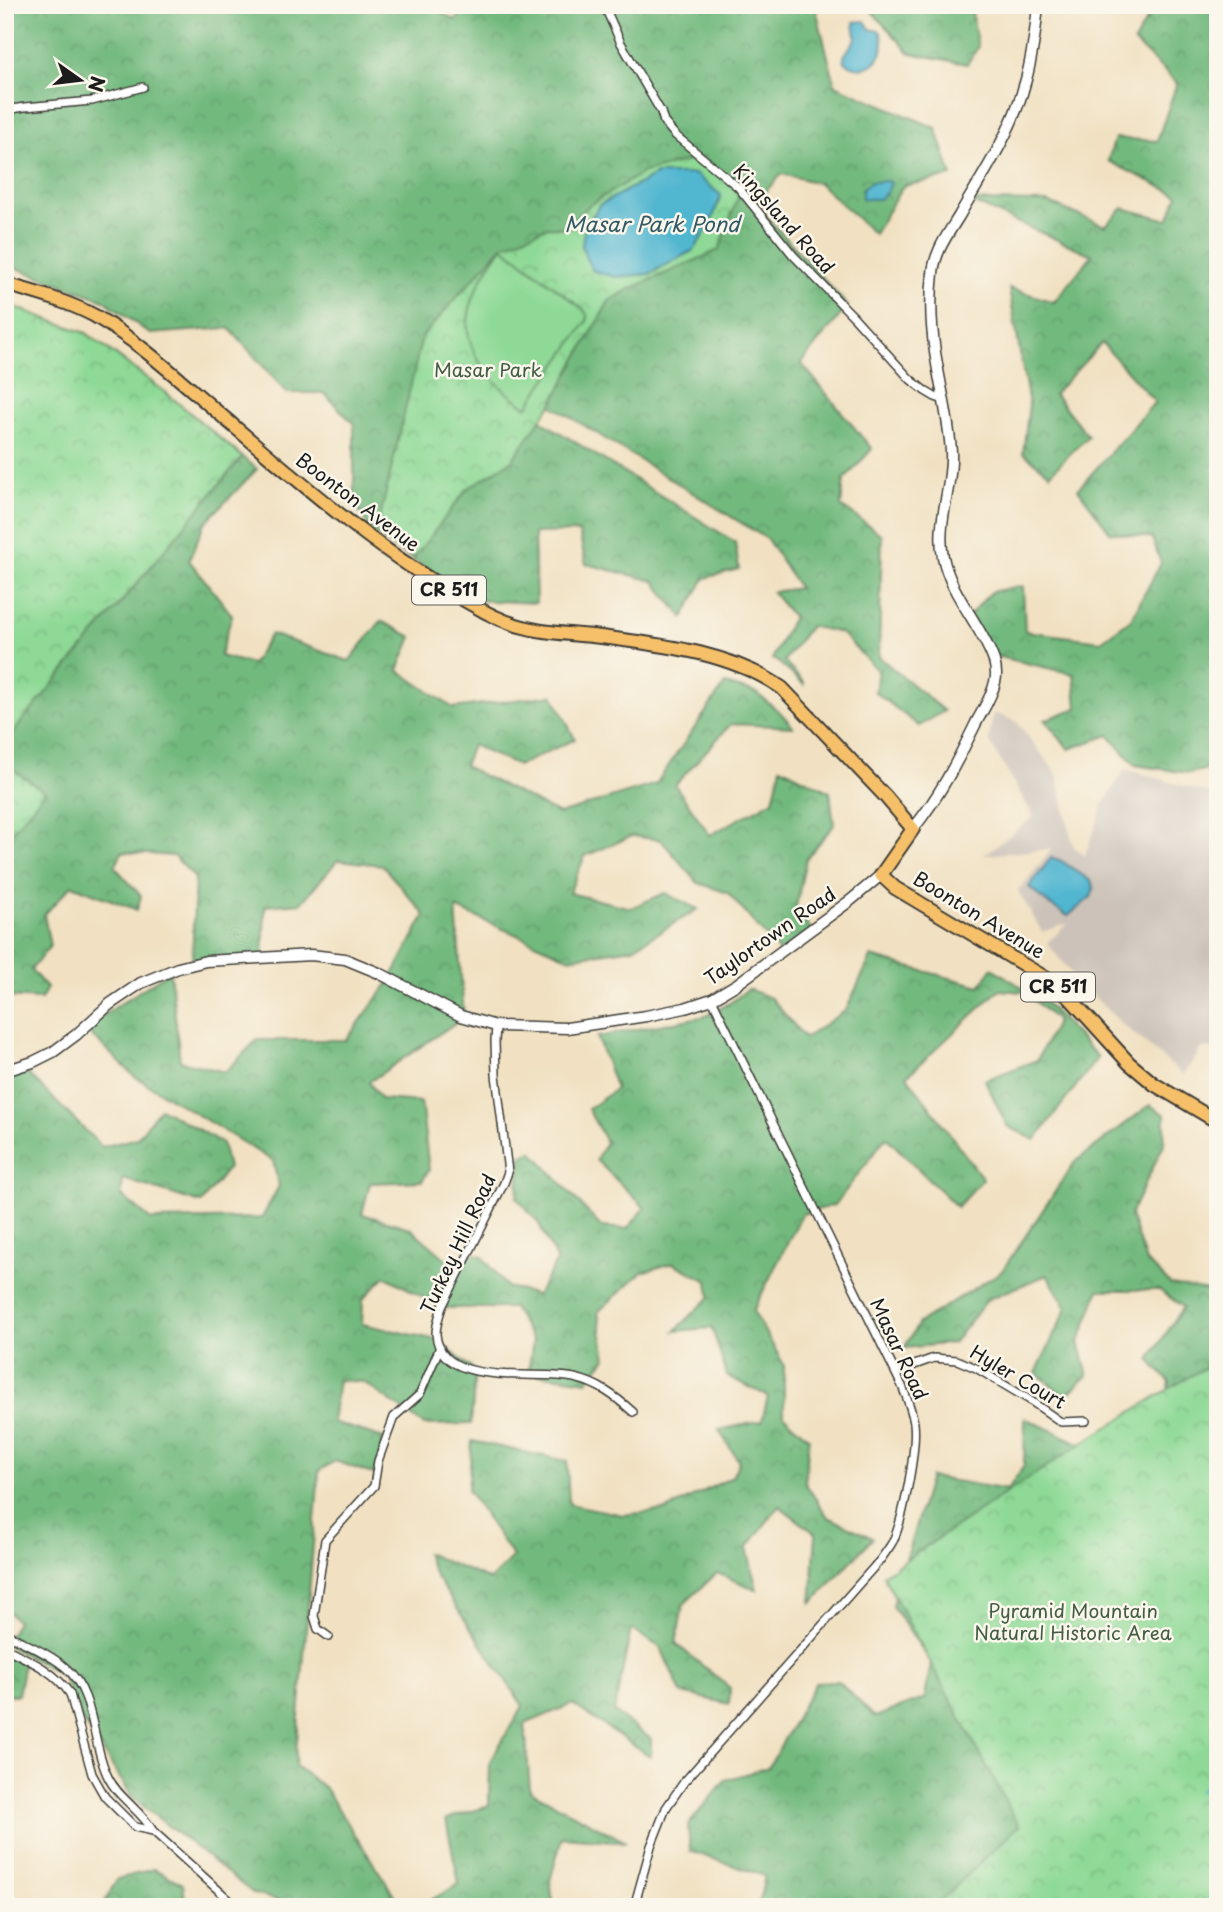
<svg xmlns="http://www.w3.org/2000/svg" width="1223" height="1912" viewBox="0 0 1223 1912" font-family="'Playpen Sans',sans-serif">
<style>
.industrial{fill:#ccc2b9}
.forest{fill:url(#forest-crowns);stroke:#476a4d;stroke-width:2;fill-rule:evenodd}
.park{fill:url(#park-crowns);stroke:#547a58;stroke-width:2}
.garden{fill:#8dd995;stroke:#547a58;stroke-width:2}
.water{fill:#51b6d0;stroke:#366976;stroke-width:2}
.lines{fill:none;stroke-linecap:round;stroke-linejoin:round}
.stream{stroke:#51b6d0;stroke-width:2.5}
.minor-casing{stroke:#3c3a35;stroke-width:10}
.tertiary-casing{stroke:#3c3a35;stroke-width:13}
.primary-casing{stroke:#3c3a35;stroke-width:16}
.minor{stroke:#fff;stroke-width:7}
.tertiary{stroke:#fff;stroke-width:10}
.primary{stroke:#f6c06b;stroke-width:12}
.labels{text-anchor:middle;stroke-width:5;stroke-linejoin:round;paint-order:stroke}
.shield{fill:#fbf7ec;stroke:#5f5e5a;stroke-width:2}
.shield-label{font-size:18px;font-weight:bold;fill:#1c1c1c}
.street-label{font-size:19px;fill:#1c1c1c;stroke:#fbf7ec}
.park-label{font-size:19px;fill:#445e46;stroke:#fbf7ec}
.water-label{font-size:21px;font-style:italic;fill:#315a64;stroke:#fbf7ec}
</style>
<defs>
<pattern id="forest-crowns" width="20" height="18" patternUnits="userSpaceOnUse" patternTransform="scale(1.75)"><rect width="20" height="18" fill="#72b97e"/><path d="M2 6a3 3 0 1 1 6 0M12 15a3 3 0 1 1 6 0" fill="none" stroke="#629e6c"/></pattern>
<pattern id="park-crowns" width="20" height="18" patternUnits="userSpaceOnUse" patternTransform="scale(1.75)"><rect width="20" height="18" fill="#8dd995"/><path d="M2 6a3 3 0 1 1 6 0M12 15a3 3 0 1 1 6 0" fill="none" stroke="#79ba80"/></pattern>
</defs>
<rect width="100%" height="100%" fill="#fbf7ec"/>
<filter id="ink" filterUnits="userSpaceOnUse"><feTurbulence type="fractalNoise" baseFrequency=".0143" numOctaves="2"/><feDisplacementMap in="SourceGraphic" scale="14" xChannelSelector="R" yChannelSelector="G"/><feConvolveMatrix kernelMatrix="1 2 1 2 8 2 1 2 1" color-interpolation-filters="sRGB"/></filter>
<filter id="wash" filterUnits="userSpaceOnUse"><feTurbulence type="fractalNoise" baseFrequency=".00686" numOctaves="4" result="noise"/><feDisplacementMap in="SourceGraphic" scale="28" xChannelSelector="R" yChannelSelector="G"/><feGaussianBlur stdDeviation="1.57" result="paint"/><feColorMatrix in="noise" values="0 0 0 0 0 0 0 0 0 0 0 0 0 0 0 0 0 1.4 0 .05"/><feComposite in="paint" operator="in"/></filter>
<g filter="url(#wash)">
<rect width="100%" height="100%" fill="#f1e1c2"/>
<path class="industrial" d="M 993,713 L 1016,721 L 1057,774 L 1073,846 L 1084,856 L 1096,827 L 1103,805 L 1125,769 L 1218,796 L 1218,1049 L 1202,1048 L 1183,1075 L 1121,1023 L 1075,978 L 1047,943 L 1068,923 L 1042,932 L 1018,891 L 1052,849 L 984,855 L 1034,817 L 989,741 Z"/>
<path class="forest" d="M 5,5 L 429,5 L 455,20 L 469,5 L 815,5 L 835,85 L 936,128 L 952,176 L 903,186 L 874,234 L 819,183 L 782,174 L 754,203 L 848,306 L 801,363 L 872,449 L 844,480 L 841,506 L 882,535 L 879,657 L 944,711 L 919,726 L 875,692 L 878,671 L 841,633 L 810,626 L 784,661 L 804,683 L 804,685 L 777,661 L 772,659 L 793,617 L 772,592 L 799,588 L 767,539 L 551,405 L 609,301 L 630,289 L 588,206 L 568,228 L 547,227 L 413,559 L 467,489 L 512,460 L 540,420 L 735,542 L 739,569 L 705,578 L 683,618 L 654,581 L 586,564 L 579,532 L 534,533 L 536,603 L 474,600 L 372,533 L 354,501 L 354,424 L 324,393 L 287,393 L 229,328 L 150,334 L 104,300 L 5,264 Z
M 866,5 L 977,5 L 972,15 L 978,47 L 967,64 L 910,53 Z
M 1155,5 L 1218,5 L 1218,767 L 1189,773 L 1135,765 L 1109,735 L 1069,749 L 1045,720 L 1077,708 L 1074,674 L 991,655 L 969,616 L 991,592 L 1023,586 L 1025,631 L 1101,641 L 1131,619 L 1161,563 L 1152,538 L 1110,532 L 1078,489 L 1155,402 L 1102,343 L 1054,394 L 1088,436 L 1050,474 L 1023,453 L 1029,405 L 1009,288 L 1054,302 L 1092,255 L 969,201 L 1047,202 L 1105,226 L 1123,208 L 1168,220 L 1178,195 L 1108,161 L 1115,138 L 1157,141 L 1177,83 L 1134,42 Z
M 5,304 L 86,333 L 165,392 L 257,469 L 204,524 L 189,560 L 232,615 L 220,656 L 252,664 L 271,634 L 349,661 L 381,621 L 412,637 L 398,670 L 453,708 L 553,695 L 575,739 L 518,766 L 472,745 L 464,766 L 559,814 L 656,784 L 725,684 L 756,693 L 781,713 L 793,727 L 731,724 L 675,785 L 710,835 L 773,800 L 781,767 L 830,792 L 834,825 L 806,859 L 796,907 L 811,930 L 780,953 L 728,893 L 698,883 L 661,840 L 632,836 L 585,856 L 569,893 L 631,908 L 665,893 L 698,909 L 633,948 L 569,958 L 456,908 L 464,1017 L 369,1082 L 381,1099 L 421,1102 L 429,1170 L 422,1181 L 370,1183 L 362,1214 L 410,1228 L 460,1271 L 470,1252 L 482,1256 L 507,1287 L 537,1295 L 557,1261 L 538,1222 L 517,1198 L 521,1156 L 532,1151 L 601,1227 L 627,1229 L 645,1208 L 596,1160 L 606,1142 L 588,1109 L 616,1089 L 597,1037 L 706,1016 L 730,1003 L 748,989 L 771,998 L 805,1038 L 846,1010 L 871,957 L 980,986 L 992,968 L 1045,1002 L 1098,1057 L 1035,1140 L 1007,1126 L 985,1080 L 1037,1060 L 1057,1021 L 1025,992 L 999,990 L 907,1076 L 983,1179 L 957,1207 L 886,1137 L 835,1205 L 802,1214 L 753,1311 L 784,1365 L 784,1416 L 809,1438 L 805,1483 L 828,1517 L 873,1538 L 811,1604 L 816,1534 L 779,1506 L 747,1548 L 757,1590 L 717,1573 L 683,1605 L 676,1644 L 730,1688 L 729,1704 L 681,1693 L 661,1648 L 631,1629 L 614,1712 L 651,1739 L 651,1757 L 572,1704 L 525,1724 L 530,1791 L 626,1842 L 562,1837 L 550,1881 L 554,1907 L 304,1907 L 254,1894 L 133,1798 L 74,1707 L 63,1676 L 5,1644 L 17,1621 L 5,1609 L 5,1072 L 21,1067 L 102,1147 L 137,1138 L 160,1108 L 222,1143 L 228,1168 L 201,1203 L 123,1179 L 121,1195 L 151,1220 L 262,1218 L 279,1186 L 273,1161 L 134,1076 L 84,1028 L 170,971 L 180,1061 L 225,1072 L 257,1040 L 346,1040 L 388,984 L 425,915 L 382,865 L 338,860 L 301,903 L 265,906 L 263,959 L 192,964 L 195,878 L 174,856 L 122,852 L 115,867 L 141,896 L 137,910 L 72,885 L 44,915 L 50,946 L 31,970 L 47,988 L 41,999 L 5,997 ZM 673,1263 L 708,1281 L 710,1297 L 675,1331 L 712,1328 L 727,1376 L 768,1396 L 762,1421 L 719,1430 L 739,1462 L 732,1477 L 667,1510 L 623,1515 L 569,1504 L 567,1461 L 472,1441 L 468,1491 L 513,1557 L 490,1580 L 426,1553 L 434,1574 L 523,1706 L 490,1761 L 489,1806 L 446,1819 L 459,1884 L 422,1905 L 398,1901 L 324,1787 L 295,1766 L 319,1471 L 335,1461 L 375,1475 L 384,1438 L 332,1422 L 338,1380 L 363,1382 L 424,1425 L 471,1424 L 475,1371 L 437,1340 L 362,1324 L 363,1299 L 385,1276 L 443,1308 L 513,1308 L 533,1341 L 528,1373 L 587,1381 L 606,1358 L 598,1312 L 642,1272 Z
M 1150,1105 L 1165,1115 L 1164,1144 L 1130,1215 L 1146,1261 L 1171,1285 L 1209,1291 L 1218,1283 L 1218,1907 L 758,1907 L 765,1876 L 690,1851 L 688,1825 L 725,1780 L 769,1767 L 816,1682 L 838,1681 L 875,1717 L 925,1698 L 931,1662 L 892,1606 L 930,1477 L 1007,1490 L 1024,1466 L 1025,1418 L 1094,1450 L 1166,1400 L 1170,1382 L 1149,1360 L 1183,1307 L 1159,1290 L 1099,1290 L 1079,1342 L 1088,1376 L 1065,1396 L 1036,1373 L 1067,1308 L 1047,1275 L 988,1299 L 953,1343 L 904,1348 L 919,1323 L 1002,1271 L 1075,1162 Z
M 5,1652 L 24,1663 L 18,1695 L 5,1695 Z
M 154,1869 L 183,1884 L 186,1907 L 102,1907 L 117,1879 Z"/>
<path class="park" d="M 704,157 L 739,194 L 719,250 L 630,289 L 609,301 L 551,405 L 512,460 L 467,489 L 413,559 L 376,535 L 422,337 L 502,246 L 547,227 L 568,228 L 588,206 L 644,172 Z
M 5,304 L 86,333 L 165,392 L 242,457 L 5,742 Z
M 5,764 L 45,792 L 5,840 Z
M 1218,1360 L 1218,1907 L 934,1907 L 1019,1826 L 883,1575 C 994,1502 1103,1426 1218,1360 Z"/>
<path class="garden" d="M 503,247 L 584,310 L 587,315 L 587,321 L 527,407 C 501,390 472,364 468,331 C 465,304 486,267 503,247 Z"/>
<path class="water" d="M 865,21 L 870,29 L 880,31 C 891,55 869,79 845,62 L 844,56 L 856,38 L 854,22 Z
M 657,174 L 695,174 L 721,195 L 711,223 L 694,250 L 649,274 L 615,277 L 593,271 L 586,258 L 582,246 L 584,232 L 599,205 Z
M 887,181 L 891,183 L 887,192 L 879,199 L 862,199 L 862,189 L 871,182 Z
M 1051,858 L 1060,860 L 1091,881 L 1094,888 L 1091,897 L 1068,916 L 1050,905 L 1029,887 Z"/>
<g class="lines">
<path class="stream" d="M 1199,1791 L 1218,1779"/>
</g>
</g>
<g filter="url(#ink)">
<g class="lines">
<g class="minor-casing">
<path id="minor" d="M 604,5 L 621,43 L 661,112 L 664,122 L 675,135 L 738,187 L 793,255 L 854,317 L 910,379 L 925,391 L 935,397 L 944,400
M 5,110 L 25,107 L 92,101 L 143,87
M 496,1026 L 495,1041 L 496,1075 L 508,1172 L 504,1183 L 442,1307 C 439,1316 436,1325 436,1334 C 440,1390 538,1369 574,1378 C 598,1383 615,1396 633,1412
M 895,1372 L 934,1358 L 957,1360 L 976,1368 L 1028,1399 L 1061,1422 L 1086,1421
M 5,1633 C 25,1644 49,1653 66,1668 C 96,1694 91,1743 108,1777 C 118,1798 141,1810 153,1831 L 237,1907
M 329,1637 L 318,1629 L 314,1616 L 325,1540 L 374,1486 L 378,1461 L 394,1417 L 420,1394 L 440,1347
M 5,1648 C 29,1660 55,1671 70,1694 L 92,1774 L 105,1797 L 135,1827 L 153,1831
M 634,1907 L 651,1846 L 666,1808 L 684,1782 L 881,1559 C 885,1553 890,1547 893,1541 C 904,1517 917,1448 914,1423 C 912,1410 907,1398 902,1386 L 712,999"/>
</g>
<g class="tertiary-casing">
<path id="tertiary" d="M 913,829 C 939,797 957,762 975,725 C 982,711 992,697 995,682 C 997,675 996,668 994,661 C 981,624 951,596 943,557 C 936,521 953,487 951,452 C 949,418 940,386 935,352 C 931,326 930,299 933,273 C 935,251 948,234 959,216 C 972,193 987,170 999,147 C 1025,99 1033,59 1038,5
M 5,1071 L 33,1062 L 53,1052 L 76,1035 L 110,1004 L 141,983 L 178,968 L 206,961 L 311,955 L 345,959 L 379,973 L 461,1016 L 496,1026 L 567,1028 L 646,1016 L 685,1008 L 712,999 L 737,984 L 851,900 L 881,875"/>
</g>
<g class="primary-casing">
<path id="primary" d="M 5,284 C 36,293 67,301 95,316 C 143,344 185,385 228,421 C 306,488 383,555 473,605 C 491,616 512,625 532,629 C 554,634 578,634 601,637 C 662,645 730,652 782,688 L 885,796 L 913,829 L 881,875 L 895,888 L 1044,977 L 1070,998 L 1129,1063 L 1154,1084 L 1218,1122"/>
</g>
<use href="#minor" class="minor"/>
<use href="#tertiary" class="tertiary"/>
<use href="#primary" class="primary"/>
</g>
</g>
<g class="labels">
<g class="shield">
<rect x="412" y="575.5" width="74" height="29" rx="5"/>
<rect x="1021" y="972.5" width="74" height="29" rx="5"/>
</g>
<g class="shield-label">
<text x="449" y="596">CR 511</text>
<text x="1058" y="993">CR 511</text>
</g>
<g class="street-label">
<text transform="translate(784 219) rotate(48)" y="7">Kingsland Road</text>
<text transform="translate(358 502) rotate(37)" y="7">Boonton Avenue</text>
<text transform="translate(979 915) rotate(31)" y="7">Boonton Avenue</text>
<text transform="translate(770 936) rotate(-35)" y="7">Taylortown Road</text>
<text transform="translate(458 1244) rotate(-65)" y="7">Turkey Hill Road</text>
<text transform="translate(899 1349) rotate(65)" y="7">Masar Road</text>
<text transform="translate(1018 1377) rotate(30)" y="7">Hyler Court</text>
</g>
<g class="park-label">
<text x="488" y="377">Masar Park</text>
<text x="1073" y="1618">Pyramid Mountain<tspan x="1073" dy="22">Natural Historic Area</tspan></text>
</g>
<g class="water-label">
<text x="652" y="232">Masar Park Pond</text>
</g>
</g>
<rect width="1223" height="1912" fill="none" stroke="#fbf7ec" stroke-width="28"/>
<g transform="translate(80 80) rotate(104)" stroke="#fbf7ec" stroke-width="5" paint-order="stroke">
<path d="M0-5L12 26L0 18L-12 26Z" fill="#1c1c1c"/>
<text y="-10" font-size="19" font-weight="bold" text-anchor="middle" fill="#1c1c1c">N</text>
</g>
</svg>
